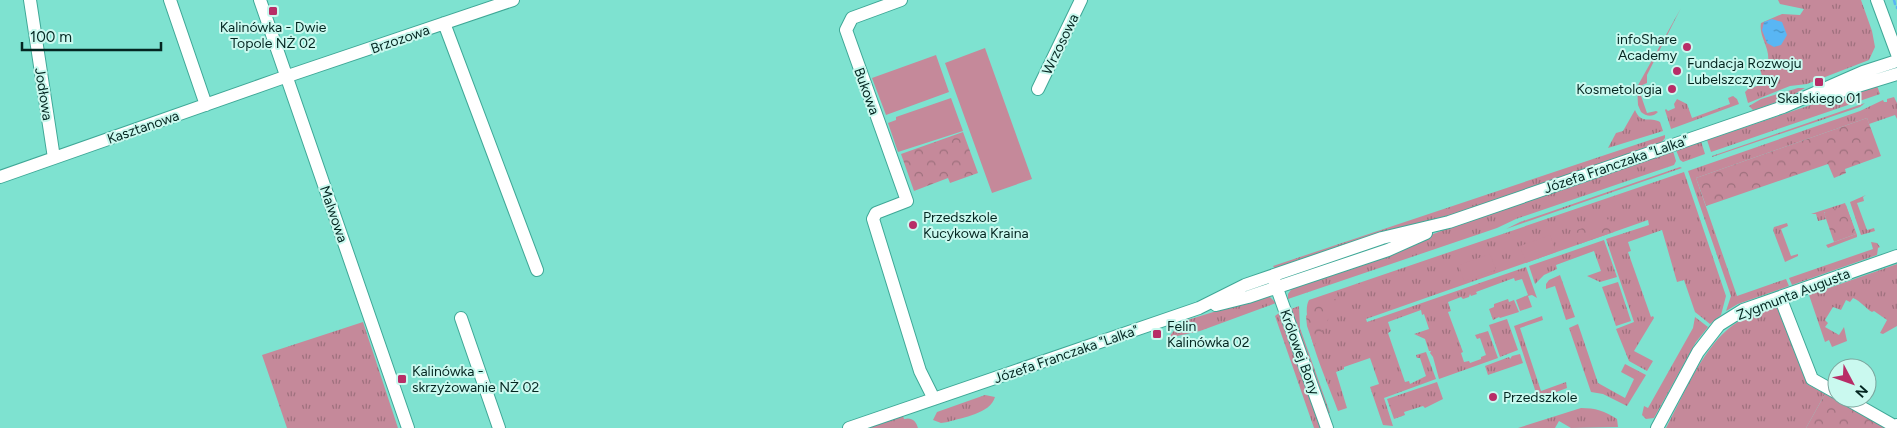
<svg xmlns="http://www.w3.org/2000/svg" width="1897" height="428" viewBox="0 0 1897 428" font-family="Figtree,sans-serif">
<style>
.grass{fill:url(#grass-tufts)}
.park{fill:url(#park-crowns)}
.garden{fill:#c5899a}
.water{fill:url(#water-ripples)}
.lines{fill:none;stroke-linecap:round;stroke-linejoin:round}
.stream{stroke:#59b6f4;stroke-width:2.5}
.minor-casing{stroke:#3fa897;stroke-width:14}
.minor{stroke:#fff;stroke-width:12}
.poi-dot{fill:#b82d67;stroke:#caf9ef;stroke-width:2}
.labels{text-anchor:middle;stroke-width:4;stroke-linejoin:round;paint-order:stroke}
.poi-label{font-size:14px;fill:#042621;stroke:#caf9ef;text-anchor:start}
.street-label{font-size:14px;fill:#042621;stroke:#caf9ef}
</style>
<defs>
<pattern id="grass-tufts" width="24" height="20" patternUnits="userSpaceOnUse" patternTransform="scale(1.25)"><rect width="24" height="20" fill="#c5899a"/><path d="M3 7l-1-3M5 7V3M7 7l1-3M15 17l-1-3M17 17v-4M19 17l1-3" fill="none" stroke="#9e707d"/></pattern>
<pattern id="park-crowns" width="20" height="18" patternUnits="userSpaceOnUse" patternTransform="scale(1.25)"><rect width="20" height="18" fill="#c5899a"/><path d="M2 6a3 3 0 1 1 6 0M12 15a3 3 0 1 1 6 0" fill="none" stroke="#9e707d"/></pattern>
<pattern id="water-ripples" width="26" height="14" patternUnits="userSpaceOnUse" patternTransform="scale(1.25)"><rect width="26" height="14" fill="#59b6f4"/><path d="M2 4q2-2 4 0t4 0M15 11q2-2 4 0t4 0" fill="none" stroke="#4794c5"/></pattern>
</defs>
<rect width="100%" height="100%" fill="#7ee2d0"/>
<path class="grass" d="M 1778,0 L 1861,0 L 1872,31 L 1875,47 L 1869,60 L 1807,84 L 1790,86 L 1748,103 L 1745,92 L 1748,89 L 1757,86 L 1756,83 L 1760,81 L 1759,78 L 1762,76 L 1760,69 L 1766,67 C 1774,51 1758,38 1761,23 L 1782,14 L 1800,15 L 1804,9 L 1780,4 Z
M 1681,8 L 1647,75 L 1647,83 L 1638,87 L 1647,113 L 1656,111 L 1658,112 C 1652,118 1646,116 1641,112 L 1638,105 L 1637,87 Z
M 1876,83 L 1880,94 L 1711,152 L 1707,140 Z
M 1798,88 L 1805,88 L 1786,99 L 1757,109 L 1753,110 L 1749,106 L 1761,99 Z
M 1733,96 L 1737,99 L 1739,104 L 1671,129 L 1665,110 L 1666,109 L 1668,111 L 1675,108 L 1674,104 L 1677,99 L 1687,104 L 1692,118 L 1730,104 L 1728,98 Z
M 1894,97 L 1897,103 L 1897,119 L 1895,115 L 1869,124 L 1867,118 L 1696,178 L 1737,296 L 1786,279 L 1789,286 L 1738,304 L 1726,311 L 1731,296 L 1688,171 L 1860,111 L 1883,100 L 1884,102 L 1887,102 L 1887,99 Z
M 1865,103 L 1860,107 L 1712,157 L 1712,156 Z
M 1635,110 C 1641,125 1650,116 1660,122 L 1663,131 L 1608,148 L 1616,133 L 1623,131 Z
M 1665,135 L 1665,138 L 1661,143 L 1437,220 L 1275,269 L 1273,266 Z
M 1701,141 L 1705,154 L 1683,162 L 1680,160 L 1676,150 Z
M 1673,151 L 1676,161 L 1674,165 L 1516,219 L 1497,228 L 1288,299 L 1288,294 L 1293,287 L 1449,228 Z
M 1680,167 L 1682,168 L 1506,229 L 1520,222 Z
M 1684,172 L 1726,296 L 1721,315 L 1710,324 L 1695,312 L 1684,280 L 1677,282 L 1662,230 L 1628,242 L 1631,251 L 1628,252 L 1651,317 L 1653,316 L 1654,318 L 1634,351 L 1653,361 L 1647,371 L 1629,361 L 1616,329 L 1634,322 L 1606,239 L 1649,225 L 1648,220 L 1366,319 L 1367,322 L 1526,267 L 1537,298 L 1532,295 L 1528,296 L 1532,307 L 1520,311 L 1516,300 L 1528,295 L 1522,279 L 1515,281 L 1514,278 L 1476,292 L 1477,294 L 1471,296 L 1470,294 L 1469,297 L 1463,299 L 1461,297 L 1448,302 L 1451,311 L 1448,312 L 1463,352 L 1461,353 L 1464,362 L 1469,361 L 1470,363 L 1481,359 L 1481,357 L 1486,355 L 1480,338 L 1477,339 L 1475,335 L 1488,331 L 1498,358 L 1439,379 L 1433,357 L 1430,353 L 1431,351 L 1429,351 L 1425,339 L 1414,334 L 1429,329 L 1424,314 L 1422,315 L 1421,310 L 1388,322 L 1391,331 L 1388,333 L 1405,382 L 1409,381 L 1410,384 L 1426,376 L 1420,358 L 1417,358 L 1416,355 L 1426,352 L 1436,379 L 1384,398 L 1393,426 L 1383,425 L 1370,387 L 1379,384 L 1370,358 L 1344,367 L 1344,369 L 1336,372 L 1347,408 L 1338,411 C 1330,388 1298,319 1309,300 Z
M 1866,195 L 1863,197 L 1864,201 L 1857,203 L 1867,230 L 1874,228 L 1875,231 L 1861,235 L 1850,202 Z
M 1845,203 L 1857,235 L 1857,237 L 1828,248 L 1826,245 L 1856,234 L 1824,212 L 1826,219 L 1818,221 L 1816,214 L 1811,214 Z
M 1787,223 L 1788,226 L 1781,229 L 1791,256 L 1798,254 L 1798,256 L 1785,262 L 1773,230 L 1774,227 Z
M 1604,240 L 1617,277 L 1600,282 L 1587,276 L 1601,271 L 1594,251 L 1556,265 L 1557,269 L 1544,275 L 1535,284 L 1529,266 Z
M 1871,242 L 1877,243 L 1880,247 L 1878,248 L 1877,255 L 1792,285 L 1789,278 L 1873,249 Z
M 1897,264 L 1897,326 L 1883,334 L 1880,333 L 1887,320 L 1874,311 L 1872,312 C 1865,308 1862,302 1853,298 L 1850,302 L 1846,300 L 1841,310 L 1833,307 L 1825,320 L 1828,323 L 1825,327 L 1839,335 L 1844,327 L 1847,341 L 1832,347 L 1829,340 L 1825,342 L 1809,295 Z
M 1560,275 L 1575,317 L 1566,320 L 1555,286 L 1546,289 L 1546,284 L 1549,280 Z
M 1618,282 L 1631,321 L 1616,326 L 1602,287 Z
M 1265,296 L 1270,297 L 1276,303 L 1200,331 L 1168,338 L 1181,322 Z
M 1508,299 L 1509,302 L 1514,300 L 1519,312 L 1500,318 L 1499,317 L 1493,320 L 1489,309 L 1494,307 L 1494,304 Z
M 1299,306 L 1300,328 L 1330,413 L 1328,413 L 1291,309 Z
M 1775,306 L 1781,310 L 1807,384 L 1825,394 L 1806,428 L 1666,428 C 1682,398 1701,352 1727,330 C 1740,318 1759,311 1775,306 Z
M 1279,313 L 1321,428 L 1314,428 L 1275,316 Z
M 1542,316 L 1543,320 L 1520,328 L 1541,391 L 1566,382 L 1567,388 L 1538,399 L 1514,326 Z
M 1695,317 L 1708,327 L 1696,342 L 1654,418 L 1646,419 L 1642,415 L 1644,406 L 1648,408 L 1693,328 Z
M 1507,319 L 1518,350 L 1500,357 L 1489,325 Z
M 363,322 L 398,428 L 287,428 L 262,355 Z
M 1578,324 L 1598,383 L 1625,398 L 1634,379 L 1621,372 L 1625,364 L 1646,375 L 1627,406 L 1603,394 L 1591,392 L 1569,328 Z
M 1520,354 L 1523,363 L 1488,375 L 1485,366 L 1509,357 L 1510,359 L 1512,356 Z
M 1437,382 L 1443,399 L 1425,408 L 1423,406 L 1404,412 L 1405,415 L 1394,419 L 1387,399 Z
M 985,395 L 995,397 C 990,414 963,417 948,422 L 941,423 L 933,420 L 937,412 Z
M 1581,408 C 1595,408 1605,411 1617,419 L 1618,427 L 1571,428 L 1559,421 L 1555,428 L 1518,428 Z
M 903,416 L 904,419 C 912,417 916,421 918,428 L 868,428 Z"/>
<path class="park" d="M 1867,118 L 1881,156 L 1845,169 L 1846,173 L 1834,178 L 1828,164 L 1706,206 L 1696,178 Z
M 963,132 L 978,173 L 950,183 L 948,178 L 914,191 L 901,154 Z
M 1846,205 L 1856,234 L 1834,242 L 1824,213 Z
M 1609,219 L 1614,232 L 1579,244 L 1574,231 Z
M 1340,297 L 1314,346 L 1307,326 L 1306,316 L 1313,308 Z
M 1825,394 L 1887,428 L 1806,428 Z"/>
<path class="garden" d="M 985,48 L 1032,179 L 992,193 L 945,63 Z
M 936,55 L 949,92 L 886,115 L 872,78 Z
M 951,98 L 963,131 L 898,152 L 888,123 L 896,120 L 896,117 Z
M 1550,235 L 1556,252 L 1526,263 L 1520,246 Z
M 1490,254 L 1496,270 L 1464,281 L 1459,265 Z"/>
<path class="water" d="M 1772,19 L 1782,22 L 1787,35 L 1781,45 L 1774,47 L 1767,43 L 1762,30 L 1764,22 Z"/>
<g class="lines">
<path class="stream" d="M 1894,0 L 1895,4
M 1897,7 L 1897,8"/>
<g class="minor-casing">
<path id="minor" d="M 30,0 L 54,158
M 170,0 L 206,105
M 260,0 L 408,428
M 901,0 L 852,18 L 846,30 L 907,201 L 876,213 L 873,219 L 920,371 L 934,399
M 1877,0 L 1897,54
M 444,23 L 537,270
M 1038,89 L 1081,0
M 1822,97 L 1897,74
M 0,177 L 279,79 L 513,0
M 1274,280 L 1327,428
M 1780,297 L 1812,379 L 1837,393
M 1216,305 L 1248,297 L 1388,250 L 1426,233
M 461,318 L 499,428
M 1845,398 L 1896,427 L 1897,425
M 849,428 L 1199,308 L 1245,285 L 1382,238 L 1449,222 L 1673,145 L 1783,107 L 1863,72 L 1897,61
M 1657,428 L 1698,352 L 1719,325 L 1743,310 L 1897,256"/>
</g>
<use href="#minor" class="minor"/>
</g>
<g class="poi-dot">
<rect x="268" y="6" width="10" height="10" rx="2.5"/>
<circle cx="1687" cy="47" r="5"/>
<circle cx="1677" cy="71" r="5"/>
<rect x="1814" y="77" width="10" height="10" rx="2.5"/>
<circle cx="1672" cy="89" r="5"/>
<circle cx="913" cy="225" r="5"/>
<rect x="1152" y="329" width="10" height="10" rx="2.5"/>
<rect x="397" y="374" width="10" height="10" rx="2.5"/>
<circle cx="1493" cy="397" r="5"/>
</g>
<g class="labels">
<g class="poi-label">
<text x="273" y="32" text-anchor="middle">Kalinówka - Dwie<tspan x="273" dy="16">Topole NŻ 02</tspan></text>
<text x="1677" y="44" text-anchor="end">infoShare<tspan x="1677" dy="16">Academy</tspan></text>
<text x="1687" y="68">Fundacja Rozwoju<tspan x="1687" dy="16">Lubelszczyzny</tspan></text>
<text x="1662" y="94" text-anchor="end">Kosmetologia</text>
<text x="1819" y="103" text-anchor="middle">Skalskiego 01</text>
<text x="923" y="222">Przedszkole<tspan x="923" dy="16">Kucykowa Kraina</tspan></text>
<text x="1167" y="331">Felin<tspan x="1167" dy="16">Kalinówka 02</tspan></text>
<text x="412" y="376">Kalinówka -<tspan x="412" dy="16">skrzyżowanie NŻ 02</tspan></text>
<text x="1503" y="402">Przedszkole</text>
</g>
<g class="street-label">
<text transform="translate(400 39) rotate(-19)" y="5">Brzozowa</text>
<text transform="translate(1060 44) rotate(-64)" y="5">Wrzosowa</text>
<text transform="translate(867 91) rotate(70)" y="5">Bukowa</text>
<text transform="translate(44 94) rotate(81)" y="5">Jodłowa</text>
<text transform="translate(143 127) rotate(-19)" y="5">Kasztanowa</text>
<text transform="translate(1616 164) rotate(-19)" y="5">Józefa Franczaka "Lalka"</text>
<text transform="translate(334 214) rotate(71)" y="5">Malwowa</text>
<text transform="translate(1793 294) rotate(-21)" y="5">Zygmunta Augusta</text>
<text transform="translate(1300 352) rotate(70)" y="5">Królowej Bony</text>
<text transform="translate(1066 354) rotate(-19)" y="5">Józefa Franczaka "Lalka"</text>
</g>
</g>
<g transform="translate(1852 383) rotate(131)"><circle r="24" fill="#caf9ef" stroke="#7ba59d"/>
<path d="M0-4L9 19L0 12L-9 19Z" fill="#b82d67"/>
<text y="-8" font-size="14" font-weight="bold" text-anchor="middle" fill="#042621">N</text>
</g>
<path d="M22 42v8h139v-8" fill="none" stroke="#042621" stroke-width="2.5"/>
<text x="30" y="42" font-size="15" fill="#042621" stroke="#caf9ef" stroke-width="4" paint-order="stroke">100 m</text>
</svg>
